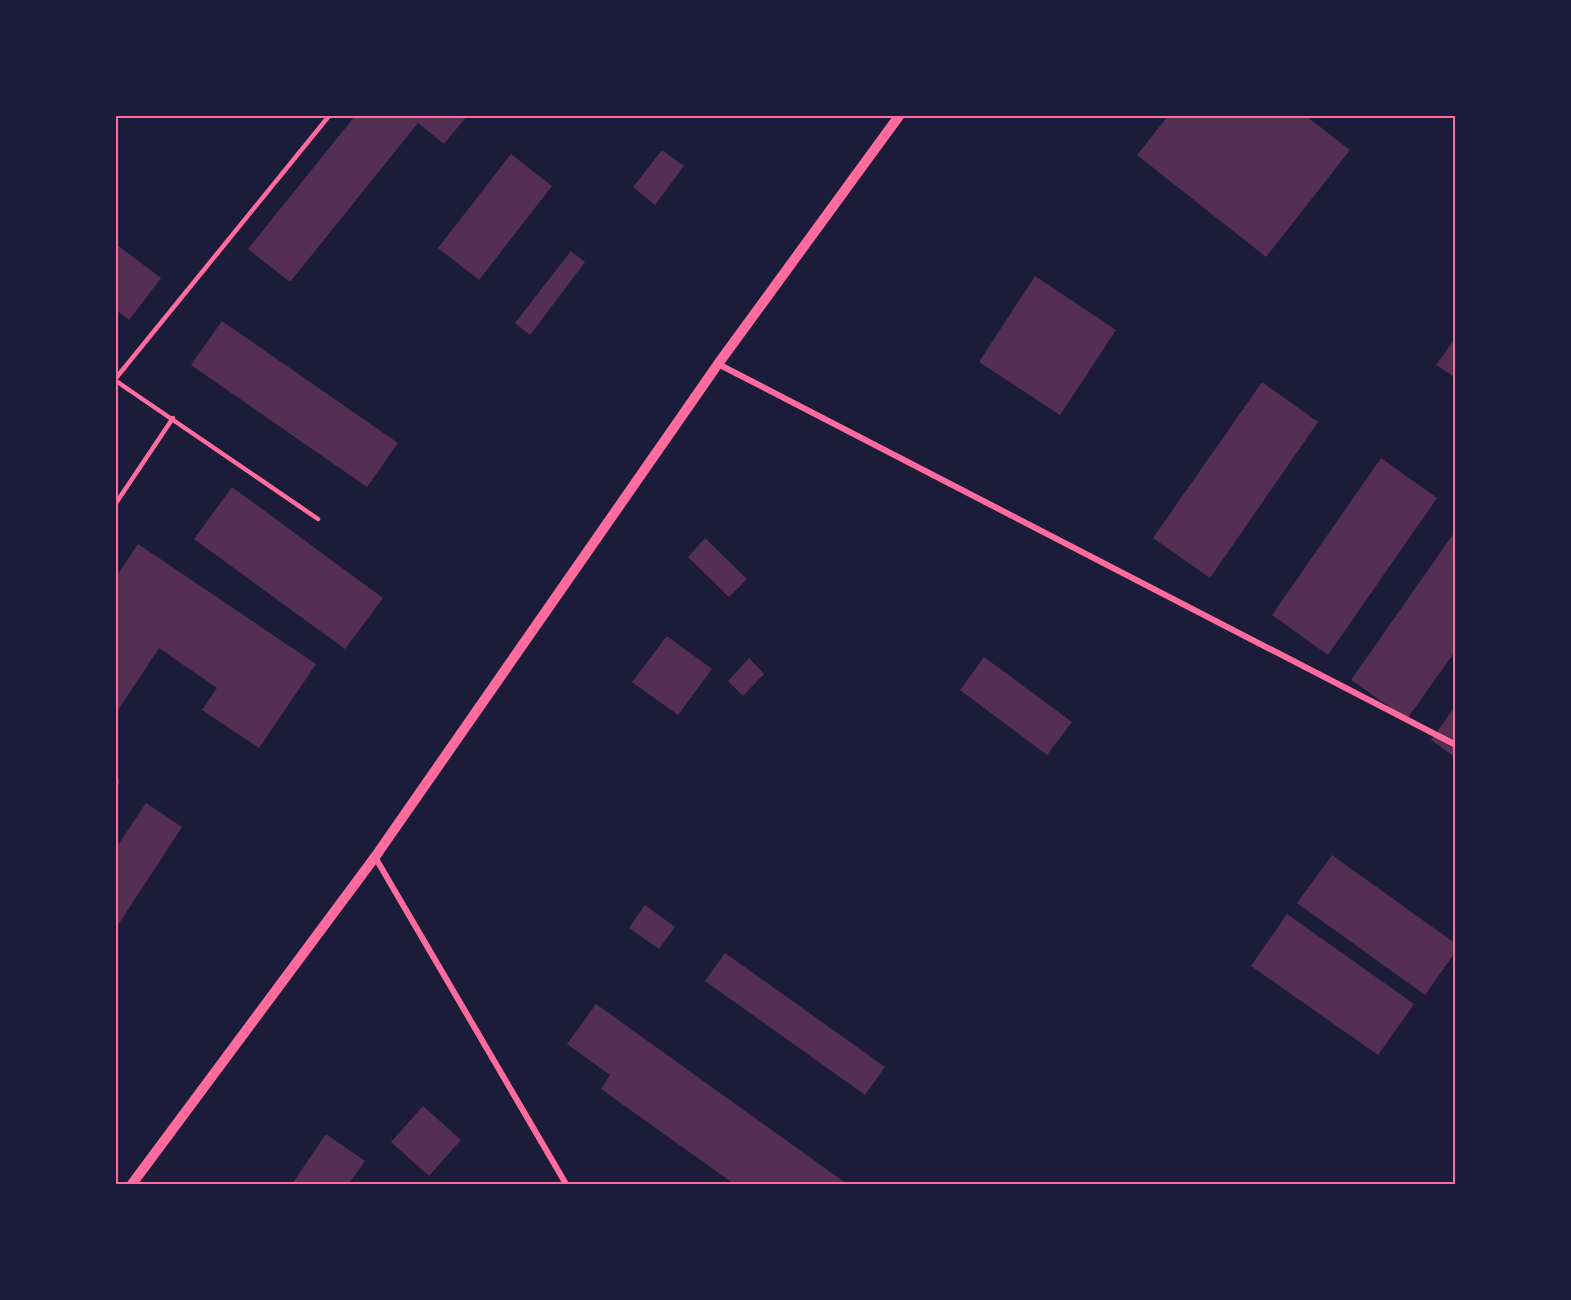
<svg xmlns="http://www.w3.org/2000/svg" width="1571" height="1300" viewBox="0 0 1571 1300" font-family="Poppins,sans-serif">
<style>
.building{fill:#542f53}
.lines{fill:none;stroke-linecap:round;stroke-linejoin:round}
.service{stroke:#ff6b9d;stroke-width:4.5}
.minor{stroke:#ff6b9d;stroke-width:6}
.tertiary{stroke:#ff6b9d;stroke-width:10}
.neatline{fill:none;stroke:#ff6b9d;stroke-width:2}
</style>
<rect width="100%" height="100%" fill="#1b1b3a"/>
<path class="building" d="M 355,116 L 467,116 L 444,144 L 418,123 L 290,282 L 248,249 Z
M 1168,116 L 1306,116 L 1350,150 L 1266,257 L 1137,155 Z
M 662,150 L 684,166 L 655,205 L 633,187 Z
M 511,154 L 552,186 L 479,280 L 438,248 Z
M 116,244 L 161,278 L 129,320 L 116,310 Z
M 571,251 L 585,262 L 530,335 L 515,323 Z
M 1035,276 L 1116,330 L 1060,415 L 979,362 Z
M 222,321 L 398,443 L 367,487 L 191,365 Z
M 1456,337 L 1456,378 L 1436,365 Z
M 1262,382 L 1318,422 L 1210,578 L 1153,538 Z
M 1381,458 L 1437,498 L 1328,655 L 1272,615 Z
M 232,487 L 383,598 L 345,649 L 194,539 Z
M 1456,530 L 1456,650 L 1407,719 L 1351,680 Z
M 705,538 L 747,579 L 729,597 L 688,557 Z
M 138,544 L 316,664 L 259,748 L 202,710 L 217,688 L 159,648 L 116,713 L 116,577 Z
M 667,636 L 712,669 L 678,715 L 632,682 Z
M 984,657 L 1072,722 L 1047,755 L 960,690 Z
M 749,658 L 764,674 L 743,696 L 728,681 Z
M 1456,705 L 1456,758 L 1431,740 Z
M 146,803 L 182,827 L 116,928 L 116,848 Z
M 1332,855 L 1456,944 L 1456,951 L 1425,995 L 1297,903 Z
M 645,905 L 675,927 L 659,949 L 629,928 Z
M 1287,914 L 1414,1004 L 1378,1055 L 1251,966 Z
M 725,953 L 885,1067 L 865,1095 L 705,981 Z
M 596,1004 L 847,1184 L 734,1184 L 601,1089 L 610,1075 L 567,1044 Z
M 423,1106 L 461,1140 L 429,1176 L 391,1142 Z
M 326,1134 L 365,1161 L 349,1184 L 292,1184 Z"/>
<g class="lines">
<path class="service" d="M 116,378 L 329,116
M 116,381 L 318,519
M 116,503 L 173,418
M 116,779 L 116,784"/>
<path class="minor" d="M 718,364 L 1456,745
M 375,857 L 566,1184"/>
<path class="tertiary" d="M 132,1184 L 375,857 L 718,364 L 899,116"/>
</g>
<rect width="1571" height="1300" fill="none" stroke="#1b1b3a" stroke-width="234"/>
<rect x="117" y="117" width="1337" height="1066" class="neatline"/>
</svg>
